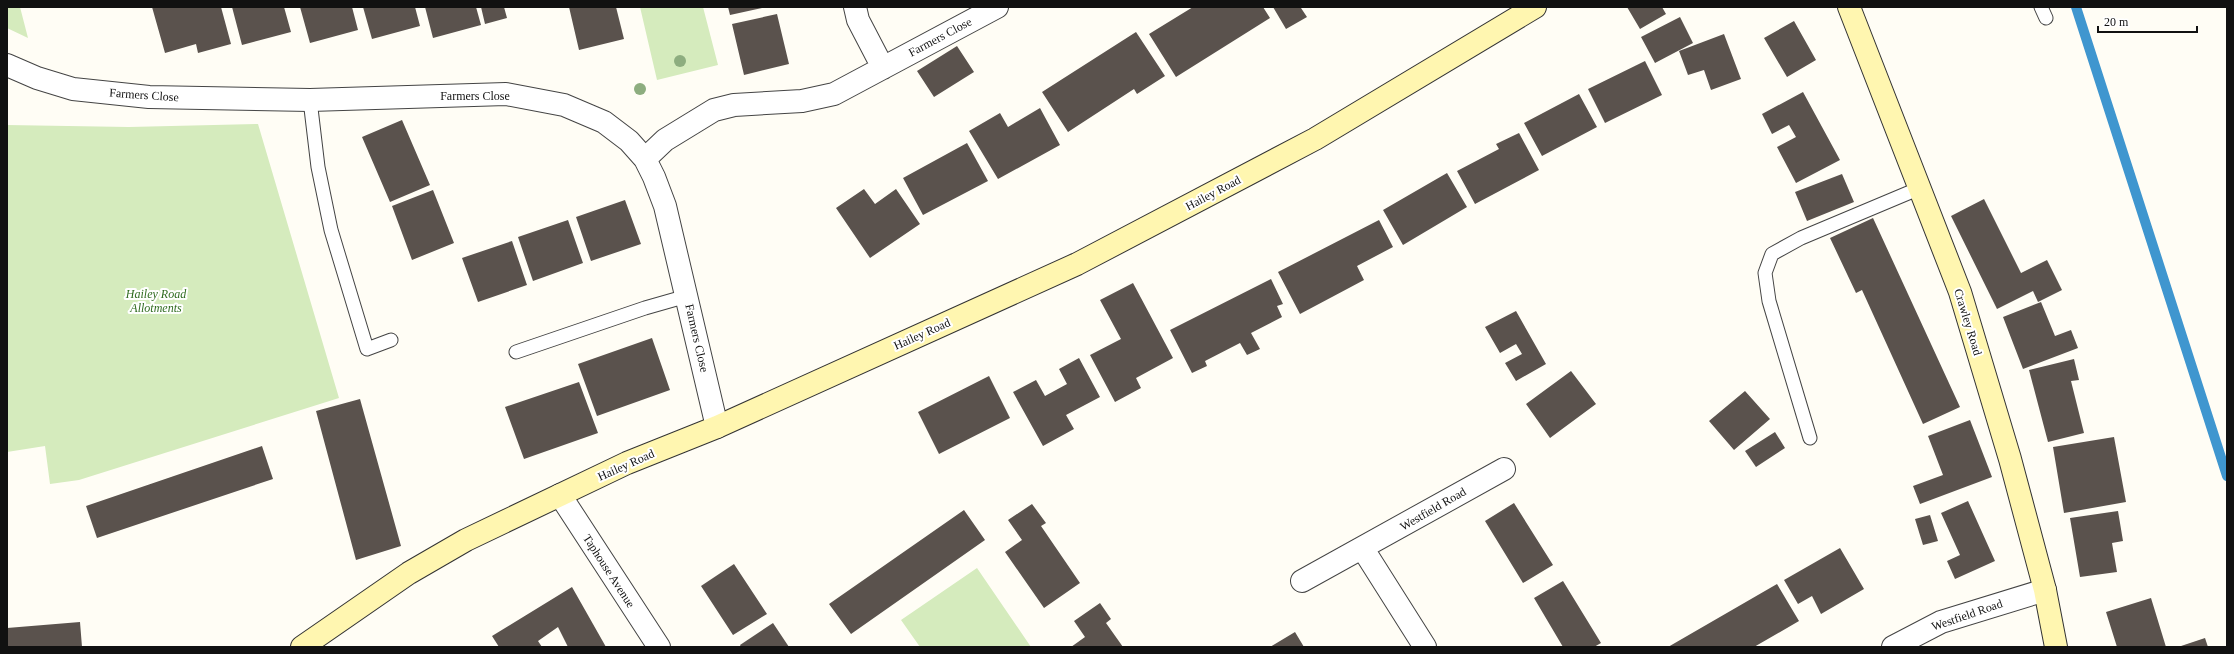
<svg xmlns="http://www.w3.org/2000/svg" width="2234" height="654" viewBox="0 0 2234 654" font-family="Georgia,serif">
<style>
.green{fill:#d5ebbd}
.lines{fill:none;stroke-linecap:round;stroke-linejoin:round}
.stream{stroke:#3f96cf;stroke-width:10}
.building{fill:#5a524d}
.lane-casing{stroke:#444;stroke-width:15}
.street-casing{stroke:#444;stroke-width:24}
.secondary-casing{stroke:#333;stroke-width:24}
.lane{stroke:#fff;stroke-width:13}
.street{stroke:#fff;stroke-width:22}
.secondary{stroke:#fff6b0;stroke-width:22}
.tree{fill:#8dad7f}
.labels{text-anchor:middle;stroke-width:4;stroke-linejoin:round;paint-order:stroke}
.street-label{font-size:12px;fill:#111;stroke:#fff}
.park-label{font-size:12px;font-style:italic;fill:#2f6b1f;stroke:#fff}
</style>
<rect width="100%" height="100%" fill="#fffdf5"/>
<path class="green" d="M 7,7 L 20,7 L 28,38 L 7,28 Z
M 640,7 L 703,7 L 718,65 L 657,80 Z
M 258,124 L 339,398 L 79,480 L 50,484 L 45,446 L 7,452 L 7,125 L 129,127 Z
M 977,568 L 1031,647 L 920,647 L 901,620 Z"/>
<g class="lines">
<path class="stream" d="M 2076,7 L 2227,476"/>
</g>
<path class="building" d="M 152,7 L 221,7 L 231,44 L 198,53 L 196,44 L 165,53 Z
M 232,7 L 284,7 L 291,32 L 242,45 Z
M 300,7 L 352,7 L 358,30 L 310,43 Z
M 363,7 L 415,7 L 420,26 L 372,39 Z
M 425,7 L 476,7 L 481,25 L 433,38 Z
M 481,7 L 504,7 L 507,18 L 485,24 Z
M 569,7 L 616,7 L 624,39 L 579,50 Z
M 728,7 L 762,7 L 762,8 L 730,15 Z
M 1193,7 L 1263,7 L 1270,18 L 1176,77 L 1149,34 Z
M 1273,7 L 1304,7 L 1301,8 L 1307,17 L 1286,29 Z
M 1627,7 L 1662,7 L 1666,14 L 1640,29 Z
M 777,14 L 789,64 L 744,75 L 732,24 Z
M 1680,17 L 1693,43 L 1655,63 L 1641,37 Z
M 1794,21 L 1816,60 L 1787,77 L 1764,38 Z
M 1136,32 L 1165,76 L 1137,94 L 1134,89 L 1068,132 L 1042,92 Z
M 1724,34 L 1741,79 L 1711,90 L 1704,70 L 1688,75 L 1679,51 Z
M 957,46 L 974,72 L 934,97 L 917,71 Z
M 1645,61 L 1662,95 L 1605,123 L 1588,89 Z
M 1803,92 L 1840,160 L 1796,183 L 1777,147 L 1796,137 L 1789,125 L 1772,134 L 1762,114 Z
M 1579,94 L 1597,127 L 1542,156 L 1524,123 Z
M 1040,108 L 1060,145 L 998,179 L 969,131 L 1000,113 L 1008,127 Z
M 402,120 L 430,185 L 390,202 L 362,137 Z
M 1519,133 L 1539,170 L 1475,204 L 1457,171 L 1499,149 L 1496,144 Z
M 967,143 L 988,181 L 923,215 L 903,178 Z
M 1447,173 L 1467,207 L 1403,245 L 1383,210 Z
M 1842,174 L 1854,202 L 1807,221 L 1795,192 Z
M 864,189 L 875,204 L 896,189 L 920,224 L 870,258 L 836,208 Z
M 433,190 L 454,243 L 412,260 L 392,206 Z
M 1984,199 L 2021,273 L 2047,260 L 2062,290 L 2038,302 L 2033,291 L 1997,309 L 1951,216 Z
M 625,200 L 641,244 L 591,261 L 576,217 Z
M 1873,218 L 1960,407 L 1923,424 L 1862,290 L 1856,293 L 1830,238 Z
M 568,220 L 583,263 L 533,281 L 518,237 Z
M 1379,220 L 1393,247 L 1357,266 L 1364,280 L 1300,314 L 1278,272 Z
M 512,241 L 527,285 L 478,302 L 462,258 Z
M 1271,279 L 1283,304 L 1277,306 L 1282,317 L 1251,333 L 1260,349 L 1247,355 L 1240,343 L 1205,361 L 1207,366 L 1192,373 L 1170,330 Z
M 1133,283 L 1173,358 L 1136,378 L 1141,388 L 1115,402 L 1090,355 L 1121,339 L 1100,300 Z
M 2041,302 L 2055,336 L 2071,330 L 2078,348 L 2023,369 L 2003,317 Z
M 1516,311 L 1546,364 L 1516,381 L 1505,363 L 1522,354 L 1516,344 L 1500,353 L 1485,327 Z
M 652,338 L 670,390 L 597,416 L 578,364 Z
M 1079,358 L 1100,397 L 1066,415 L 1074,429 L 1043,446 L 1013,392 L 1036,380 L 1045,396 L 1067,384 L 1059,369 Z
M 2074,359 L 2079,380 L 2071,381 L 2084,433 L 2048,442 L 2029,370 Z
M 1571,371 L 1596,404 L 1550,438 L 1526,404 Z
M 989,376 L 1010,418 L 939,454 L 918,412 Z
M 579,382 L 598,433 L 524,459 L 505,407 Z
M 1745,391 L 1770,419 L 1734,450 L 1709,421 Z
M 360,399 L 401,546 L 356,560 L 316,411 Z
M 1970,420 L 1992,477 L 1920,504 L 1913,486 L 1943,475 L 1928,436 Z
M 1775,432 L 1785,448 L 1756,467 L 1745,451 Z
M 2114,437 L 2126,502 L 2064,513 L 2053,447 Z
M 262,446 L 273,479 L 97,538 L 86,506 Z
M 1968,501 L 1995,561 L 1955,579 L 1947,561 L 1960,555 L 1941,513 Z
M 1514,503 L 1553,565 L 1523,583 L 1485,521 Z
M 1032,504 L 1046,523 L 1041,526 L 1080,583 L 1044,608 L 1005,552 L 1022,540 L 1008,520 Z
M 964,510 L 985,540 L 851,634 L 829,604 Z
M 2118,511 L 2123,541 L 2112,543 L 2117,572 L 2080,577 L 2070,518 Z
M 1930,515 L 1938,541 L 1923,545 L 1915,519 Z
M 1840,548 L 1864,589 L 1821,614 L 1812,596 L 1798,604 L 1784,580 Z
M 734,564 L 767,614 L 733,635 L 701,586 Z
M 1563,581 L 1601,643 L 1594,647 L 1563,647 L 1534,598 Z
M 1777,584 L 1799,621 L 1754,647 L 1668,647 Z
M 572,587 L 606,647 L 568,647 L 558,627 L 538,641 L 542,647 L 499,647 L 492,636 Z
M 2151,598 L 2166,647 L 2117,647 L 2106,612 Z
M 1100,603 L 1111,619 L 1106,623 L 1123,647 L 1071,647 L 1085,637 L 1074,621 Z
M 80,622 L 82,647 L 7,647 L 7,628 Z
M 773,623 L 789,647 L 741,647 L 740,645 Z
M 1295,632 L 1304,647 L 1270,647 Z
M 2205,638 L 2208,647 L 2178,647 Z"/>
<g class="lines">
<g class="lane-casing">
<path id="lane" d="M 2041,7 L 2046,18
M 310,100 L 318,167 L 331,230 L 367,349 L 391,340
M 516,352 L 645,308 L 687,296
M 1810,438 L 1769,301 L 1765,273 L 1772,254 L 1801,238 L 1920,188"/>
</g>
<g class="street-casing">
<path id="street" d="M 855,7 L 858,20 L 883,68
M 7,65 L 37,78 L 73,89 L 149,97 L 310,100 L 506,94 L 564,105 L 604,122 L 629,141 L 645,159 L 654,177 L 665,206 L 717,427
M 645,159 L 665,140 L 714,110 L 734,105 L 802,101 L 834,94 L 997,7
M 560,495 L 659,647
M 1363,549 L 1425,647
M 1302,581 L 1504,469
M 1893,647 L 1941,622 L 2045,590"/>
</g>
<g class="secondary-casing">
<path id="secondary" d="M 1849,7 L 1960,292 L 2010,459 L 2045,590 L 2056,647
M 302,647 L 409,573 L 466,540 L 627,463 L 717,427 L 1077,264 L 1315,139 L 1535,7"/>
</g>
<use href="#lane" class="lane"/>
<use href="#street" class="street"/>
<use href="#secondary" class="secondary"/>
</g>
<g class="tree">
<circle cx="680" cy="61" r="6"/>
<circle cx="640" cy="89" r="6"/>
</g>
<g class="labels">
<g class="street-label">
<text transform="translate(940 37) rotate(-28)" y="4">Farmers Close</text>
<text transform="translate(144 95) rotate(4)" y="4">Farmers Close</text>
<text x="475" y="100">Farmers Close</text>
<text transform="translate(1213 193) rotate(-28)" y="4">Hailey Road</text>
<text transform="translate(1968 322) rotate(73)" y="4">Crawley Road</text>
<text transform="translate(922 334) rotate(-24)" y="4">Hailey Road</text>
<text transform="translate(697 338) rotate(77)" y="4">Farmers Close</text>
<text transform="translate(626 465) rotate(-24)" y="4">Hailey Road</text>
<text transform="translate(1433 509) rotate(-30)" y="4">Westfield Road</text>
<text transform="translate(609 571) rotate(57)" y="4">Taphouse Avenue</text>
<text transform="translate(1967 615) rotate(-19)" y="4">Westfield Road</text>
</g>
<g class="park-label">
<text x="156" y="298">Hailey Road<tspan x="156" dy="14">Allotments</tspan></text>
</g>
</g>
<rect width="2234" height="654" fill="none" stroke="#111111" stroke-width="16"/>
<path d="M2098 26v6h99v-6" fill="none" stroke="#111111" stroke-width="2"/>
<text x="2104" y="26" font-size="12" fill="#111111" stroke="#ffffff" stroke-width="3" paint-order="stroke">20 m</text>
</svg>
